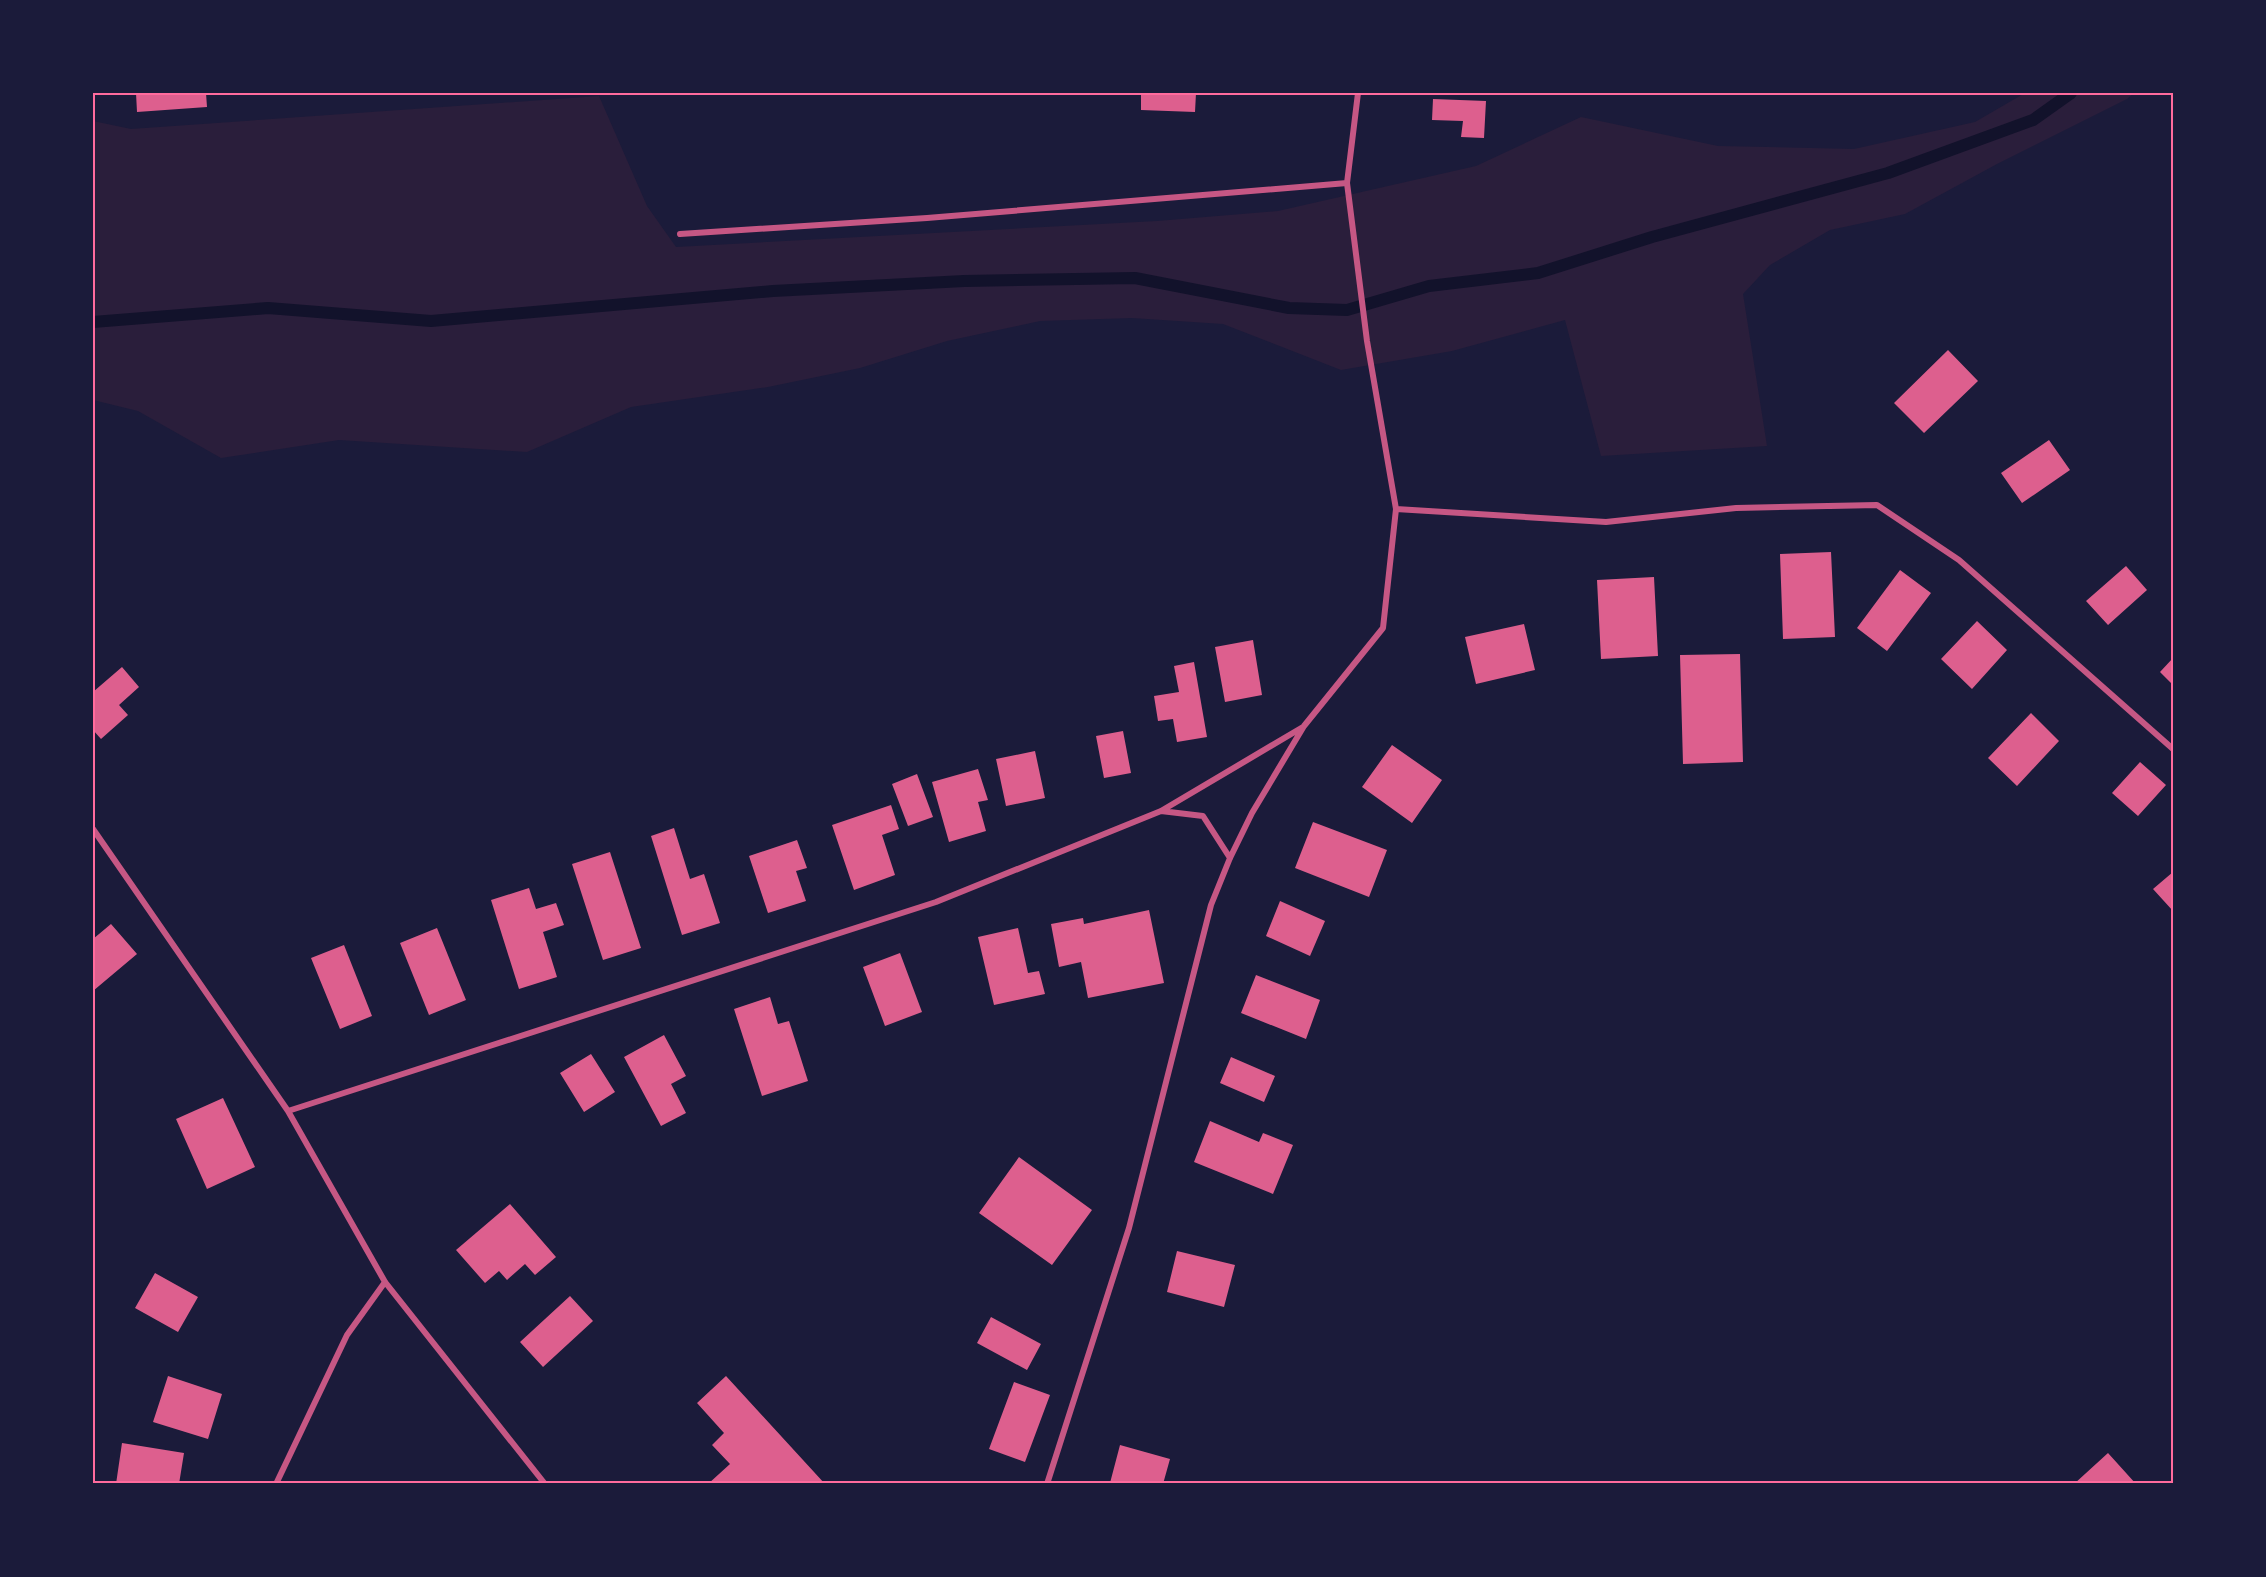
<svg xmlns="http://www.w3.org/2000/svg" width="2266" height="1577" viewBox="0 0 2266 1577" font-family="'Source Sans 3',sans-serif">
<style>
.green{fill:#2a1e3b}
.lines{fill:none;stroke-linecap:round;stroke-linejoin:round}
.stream{stroke:#12122b;stroke-width:12}
.building{fill:#dd5f8e}
.minor{stroke:#c65784;stroke-width:6}
.neatline{fill:none;stroke:#ff6b9d;stroke-width:2}
</style>
<rect width="100%" height="100%" fill="#1b1b3a"/>
<path class="green" d="M 2025,93 L 2134,93 L 2127,99 L 1997,164 L 1905,214 L 1830,230 L 1770,265 L 1743,294 L 1767,446 L 1601,456 L 1565,320 L 1452,351 L 1341,370 L 1223,324 L 1132,318 L 1040,321 L 947,341 L 860,368 L 768,387 L 631,407 L 527,452 L 339,440 L 221,458 L 138,411 L 93,400 L 93,121 L 131,129 L 599,96 L 647,206 L 676,247 L 1157,221 L 1278,211 L 1476,166 L 1581,117 L 1718,146 L 1854,149 L 1975,122 Z"/>
<g class="lines">
<path class="stream" d="M 93,322 L 268,308 L 431,321 L 773,291 L 964,281 L 1135,278 L 1289,308 L 1347,310 L 1429,286 L 1538,273 L 1652,237 L 1888,173 L 2033,120 L 2071,93"/>
</g>
<path class="building" d="M 136,93 L 206,93 L 207,107 L 137,112 Z
M 1141,93 L 1196,93 L 1195,112 L 1141,110 Z
M 1433,99 L 1486,101 L 1484,138 L 1461,137 L 1463,121 L 1432,120 Z
M 1948,350 L 1978,381 L 1924,433 L 1894,403 Z
M 2049,440 L 2070,470 L 2022,503 L 2001,473 Z
M 1831,552 L 1835,637 L 1783,639 L 1780,554 Z
M 2126,566 L 2147,590 L 2108,625 L 2086,601 Z
M 1900,570 L 1931,593 L 1887,651 L 1857,628 Z
M 1654,577 L 1658,656 L 1601,659 L 1597,580 Z
M 1977,621 L 2007,650 L 1972,689 L 1941,659 Z
M 1524,624 L 1535,670 L 1476,684 L 1465,637 Z
M 1253,640 L 1262,695 L 1225,702 L 1215,647 Z
M 1740,654 L 1743,762 L 1683,764 L 1680,655 Z
M 2173,658 L 2173,685 L 2160,672 Z
M 1194,662 L 1207,737 L 1177,742 L 1173,719 L 1158,721 L 1154,696 L 1179,692 L 1174,666 Z
M 122,667 L 139,687 L 119,705 L 128,715 L 101,739 L 93,730 L 93,692 Z
M 2031,713 L 2059,741 L 2017,786 L 1988,758 Z
M 1123,731 L 1131,773 L 1104,778 L 1096,736 Z
M 1392,745 L 1442,780 L 1412,823 L 1362,787 Z
M 1035,751 L 1045,798 L 1006,806 L 996,759 Z
M 2140,762 L 2166,785 L 2138,816 L 2112,793 Z
M 978,769 L 988,800 L 978,802 L 986,831 L 949,842 L 932,782 Z
M 917,774 L 933,817 L 908,826 L 892,784 Z
M 891,805 L 899,829 L 882,835 L 895,875 L 854,890 L 832,825 Z
M 1313,822 L 1387,850 L 1369,897 L 1295,868 Z
M 674,828 L 690,879 L 704,874 L 720,923 L 682,935 L 651,836 Z
M 797,840 L 807,868 L 796,871 L 806,901 L 768,913 L 749,856 Z
M 610,852 L 641,948 L 603,960 L 572,864 Z
M 2173,872 L 2173,911 L 2153,889 Z
M 529,888 L 536,909 L 556,903 L 564,925 L 543,932 L 557,977 L 519,989 L 491,900 Z
M 1280,901 L 1325,921 L 1310,956 L 1266,936 Z
M 1149,910 L 1164,983 L 1088,998 L 1081,962 L 1059,967 L 1051,924 L 1083,918 L 1084,924 Z
M 111,924 L 137,954 L 93,991 L 93,939 Z
M 437,928 L 466,1000 L 429,1015 L 400,943 Z
M 1018,928 L 1028,973 L 1039,971 L 1045,994 L 994,1005 L 978,937 Z
M 344,945 L 372,1016 L 340,1029 L 311,958 Z
M 900,953 L 922,1012 L 885,1026 L 863,967 Z
M 1256,975 L 1320,1000 L 1306,1039 L 1241,1013 Z
M 770,997 L 778,1024 L 789,1021 L 808,1081 L 762,1096 L 734,1009 Z
M 664,1035 L 686,1076 L 671,1084 L 686,1113 L 661,1126 L 624,1057 Z
M 591,1054 L 615,1092 L 584,1112 L 560,1073 Z
M 1231,1057 L 1275,1076 L 1264,1102 L 1220,1083 Z
M 223,1098 L 255,1167 L 207,1189 L 176,1119 Z
M 1210,1121 L 1259,1142 L 1263,1133 L 1293,1145 L 1273,1194 L 1194,1162 Z
M 1019,1157 L 1092,1210 L 1052,1265 L 979,1213 Z
M 510,1204 L 556,1257 L 535,1275 L 525,1264 L 507,1280 L 499,1271 L 485,1283 L 456,1250 Z
M 1177,1251 L 1235,1265 L 1224,1307 L 1167,1292 Z
M 155,1273 L 198,1297 L 178,1332 L 135,1308 Z
M 570,1296 L 593,1321 L 543,1367 L 520,1342 Z
M 991,1317 L 1041,1344 L 1027,1370 L 977,1343 Z
M 168,1376 L 222,1394 L 208,1439 L 153,1422 Z
M 726,1376 L 825,1484 L 708,1484 L 730,1464 L 712,1445 L 724,1433 L 697,1403 Z
M 1014,1382 L 1050,1395 L 1025,1462 L 989,1449 Z
M 122,1443 L 184,1453 L 179,1484 L 116,1484 Z
M 1120,1445 L 1170,1459 L 1163,1484 L 1110,1483 Z
M 2108,1453 L 2136,1484 L 2074,1484 Z"/>
<g class="lines">
<path class="minor" d="M 680,234 L 927,218 L 1347,183
M 1396,509 L 1606,522 L 1736,508 L 1877,505 L 1959,560 L 2173,749
M 1161,811 L 1203,816 L 1230,858
M 93,829 L 288,1111 L 385,1282 L 545,1484
M 288,1111 L 936,902 L 1161,811 L 1303,727
M 276,1484 L 347,1335 L 385,1282
M 1047,1484 L 1129,1228 L 1211,905 L 1230,858 L 1252,813 L 1304,726 L 1383,628 L 1396,509 L 1367,341 L 1347,183 L 1358,93"/>
</g>
<rect width="2266" height="1577" fill="none" stroke="#1b1b3a" stroke-width="189"/>
<rect x="94" y="94" width="2078" height="1388" class="neatline"/>
</svg>
